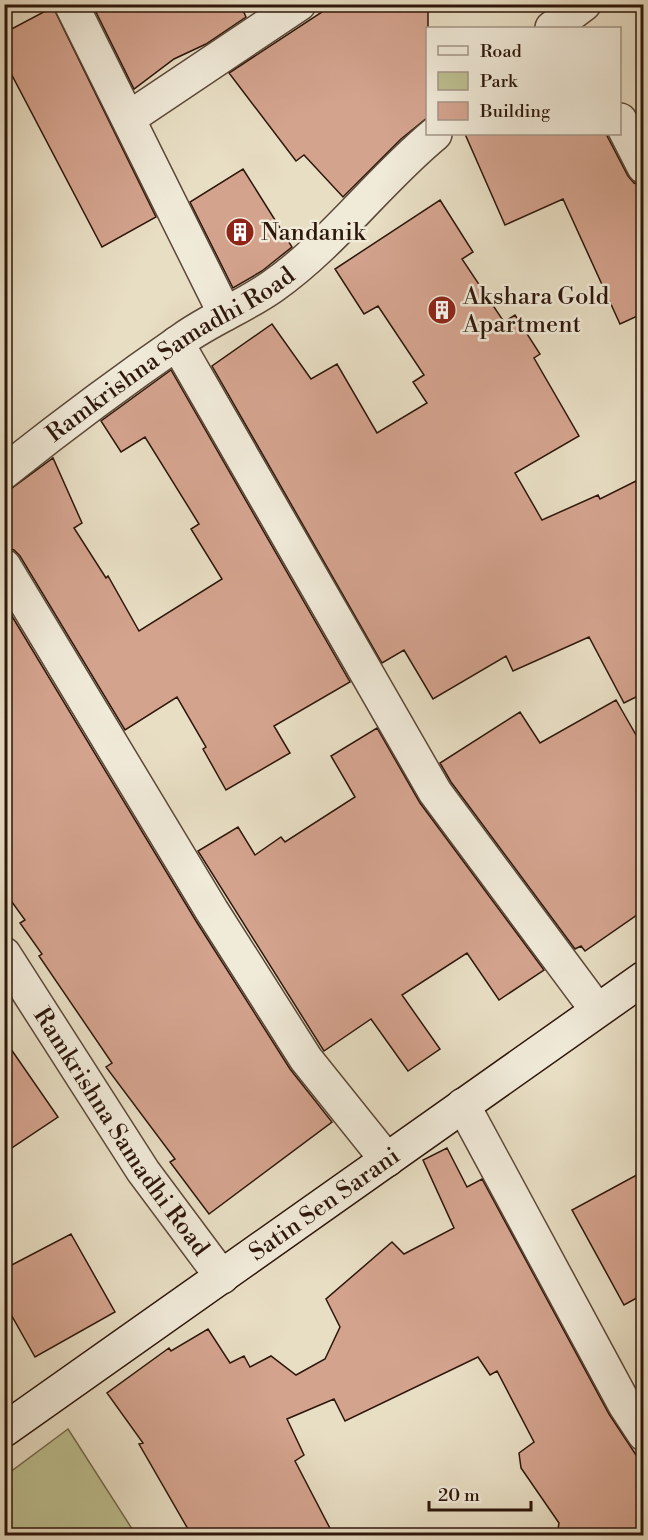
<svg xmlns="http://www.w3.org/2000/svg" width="648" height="1540" viewBox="0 0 648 1540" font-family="'Libre Bodoni',serif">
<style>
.green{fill:#bdbf90;stroke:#756a4d;stroke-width:1.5}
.building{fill:#d4a38e;stroke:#2d160a;stroke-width:1.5}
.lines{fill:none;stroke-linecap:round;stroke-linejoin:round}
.minor-casing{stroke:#5c4838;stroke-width:36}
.secondary-casing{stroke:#2d160a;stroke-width:36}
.minor{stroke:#f0ead9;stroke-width:33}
.secondary{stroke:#f0ead9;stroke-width:33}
.labels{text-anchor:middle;stroke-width:5;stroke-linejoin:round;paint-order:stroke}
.poi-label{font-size:24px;fill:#2d160a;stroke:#f0ead9;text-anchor:start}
.street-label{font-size:24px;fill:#2d160a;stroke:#f0ead9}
</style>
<rect width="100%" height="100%" fill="#e8dec4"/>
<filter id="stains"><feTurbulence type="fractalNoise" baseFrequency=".00333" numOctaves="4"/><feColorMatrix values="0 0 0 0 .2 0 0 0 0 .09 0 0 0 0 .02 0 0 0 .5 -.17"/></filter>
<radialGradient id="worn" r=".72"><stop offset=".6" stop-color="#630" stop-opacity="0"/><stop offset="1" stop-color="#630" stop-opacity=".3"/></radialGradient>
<path class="green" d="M 68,1429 L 136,1535 L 5,1535 L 5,1476 Z"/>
<path class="building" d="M 92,4 L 240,4 L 246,17 L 206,44 L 174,59 L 134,89 Z
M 334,4 L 428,4 L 428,117 L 401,139 L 343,197 L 304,155 L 296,161 L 229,73 Z
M 53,7 L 156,217 L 102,247 L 4,60 L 4,33 Z
M 465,134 L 606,134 L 628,176 L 634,183 L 644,186 L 644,313 L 620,324 L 563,199 L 505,225 Z
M 243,169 L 292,247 L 262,271 L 233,288 L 190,202 Z
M 440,200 L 473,252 L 462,259 L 504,322 L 515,315 L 540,354 L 534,358 L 579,436 L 515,473 L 542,520 L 598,495 L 600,499 L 644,477 L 644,693 L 624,703 L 589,637 L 513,671 L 506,656 L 433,699 L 404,650 L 382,663 L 212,366 L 272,324 L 311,379 L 337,364 L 377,433 L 427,403 L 413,382 L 424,375 L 378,306 L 364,314 L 335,269 Z
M 171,370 L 350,682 L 274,726 L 290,753 L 226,790 L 203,749 L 206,747 L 177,697 L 125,730 L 20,556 L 14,550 L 4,547 L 4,494 L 53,458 L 82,523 L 74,528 L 106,578 L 108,576 L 139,631 L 222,579 L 191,529 L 199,524 L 145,437 L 121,452 L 101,421 Z
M 4,603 L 196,921 L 290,1069 L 332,1122 L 209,1214 L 170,1162 L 175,1159 L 106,1067 L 112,1063 L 39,956 L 42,954 L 20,923 L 25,920 L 4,891 Z
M 616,700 L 644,749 L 644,910 L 585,951 L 581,946 L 575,949 L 451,782 L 440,763 L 520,712 L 540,743 Z
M 377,728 L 420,803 L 544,970 L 499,1000 L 467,953 L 402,995 L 440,1049 L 408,1071 L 371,1019 L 324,1051 L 198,851 L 238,827 L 255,855 L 281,837 L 285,842 L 355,797 L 331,756 Z
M 4,1039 L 58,1117 L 4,1153 Z
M 447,1148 L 467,1187 L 482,1179 L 609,1414 L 644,1467 L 644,1536 L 557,1536 L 559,1523 L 521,1468 L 519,1453 L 534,1442 L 497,1371 L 490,1375 L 478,1357 L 345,1421 L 334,1399 L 287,1419 L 304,1455 L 295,1461 L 334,1536 L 192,1536 L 139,1444 L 143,1443 L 107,1393 L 169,1348 L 171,1351 L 208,1329 L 230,1363 L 244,1356 L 250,1367 L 271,1356 L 296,1375 L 325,1359 L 340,1327 L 326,1299 L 392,1242 L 404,1254 L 454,1228 L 423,1160 Z
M 644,1171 L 644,1294 L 624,1305 L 572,1210 Z
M 71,1234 L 115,1312 L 35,1357 L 4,1302 L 4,1269 Z"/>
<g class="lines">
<g class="minor-casing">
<g id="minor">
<path d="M 71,4 L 225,314"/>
<path d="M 552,28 L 584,4"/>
<path d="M 129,118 L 299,4"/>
<path d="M 620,120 L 644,167"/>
<path d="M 177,343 L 435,792 L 597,1010"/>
<path id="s1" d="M 4,472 C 63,425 122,381 183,339 C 211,319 245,306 273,286 C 334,243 378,181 435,134"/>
<path d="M 4,566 L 212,911 L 306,1059 L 387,1160"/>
<path id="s2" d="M 4,954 L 143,1171 L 222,1277"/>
<path d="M 463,1105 L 625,1405 L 644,1434"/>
</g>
</g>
<g class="secondary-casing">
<g id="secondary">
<path id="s3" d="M 4,1430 L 644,978"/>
</g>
</g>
<use href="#minor" class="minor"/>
<use href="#secondary" class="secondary"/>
</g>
<defs>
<g id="building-disc" transform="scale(1.5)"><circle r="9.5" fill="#8f2418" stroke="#f0ead9"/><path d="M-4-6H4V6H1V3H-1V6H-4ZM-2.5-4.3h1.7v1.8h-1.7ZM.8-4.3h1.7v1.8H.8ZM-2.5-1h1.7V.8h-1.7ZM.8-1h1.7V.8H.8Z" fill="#fff"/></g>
</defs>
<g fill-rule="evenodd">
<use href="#building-disc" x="240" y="232"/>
<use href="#building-disc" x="442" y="310"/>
</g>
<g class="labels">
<g class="poi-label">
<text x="261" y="240">Nandanik</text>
<text x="463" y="304">Akshara Gold<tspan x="463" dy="28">Apartment</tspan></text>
</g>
<g class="street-label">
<text dy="8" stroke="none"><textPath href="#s1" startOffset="204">Ramkrishna Samadhi Road</textPath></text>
<text dy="8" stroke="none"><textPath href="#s2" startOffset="213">Ramkrishna Samadhi Road</textPath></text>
<text dy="8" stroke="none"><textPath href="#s3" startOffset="392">Satin Sen Sarani</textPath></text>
</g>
</g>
<rect width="648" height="1540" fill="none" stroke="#e8dec4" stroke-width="24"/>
<rect x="6" y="6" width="636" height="1528" fill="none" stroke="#2d160a" stroke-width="3"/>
<rect x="12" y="12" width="624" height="1516" fill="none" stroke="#2d160a" stroke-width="1.5"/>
<rect x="426" y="27" width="195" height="108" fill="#f0ead9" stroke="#a29586" stroke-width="1.5"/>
<rect x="438" y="46" width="30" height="9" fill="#f0ead9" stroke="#a29586" stroke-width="1.5"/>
<text x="480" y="57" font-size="18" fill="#2d160a">Road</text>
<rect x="438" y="72" width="30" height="18" fill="#bdbf90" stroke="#a29586" stroke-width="1.5"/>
<text x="480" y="87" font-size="18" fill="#2d160a">Park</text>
<rect x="438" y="102" width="30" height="18" fill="#d4a38e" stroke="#a29586" stroke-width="1.5"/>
<text x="480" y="117" font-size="18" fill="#2d160a">Building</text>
<path d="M429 1501v9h102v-9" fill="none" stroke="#2d160a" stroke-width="3"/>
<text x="438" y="1501" font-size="18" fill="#2d160a" stroke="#f0ead9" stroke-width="4.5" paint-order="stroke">20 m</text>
<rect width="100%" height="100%" filter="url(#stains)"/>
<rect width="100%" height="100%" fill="url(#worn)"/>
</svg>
